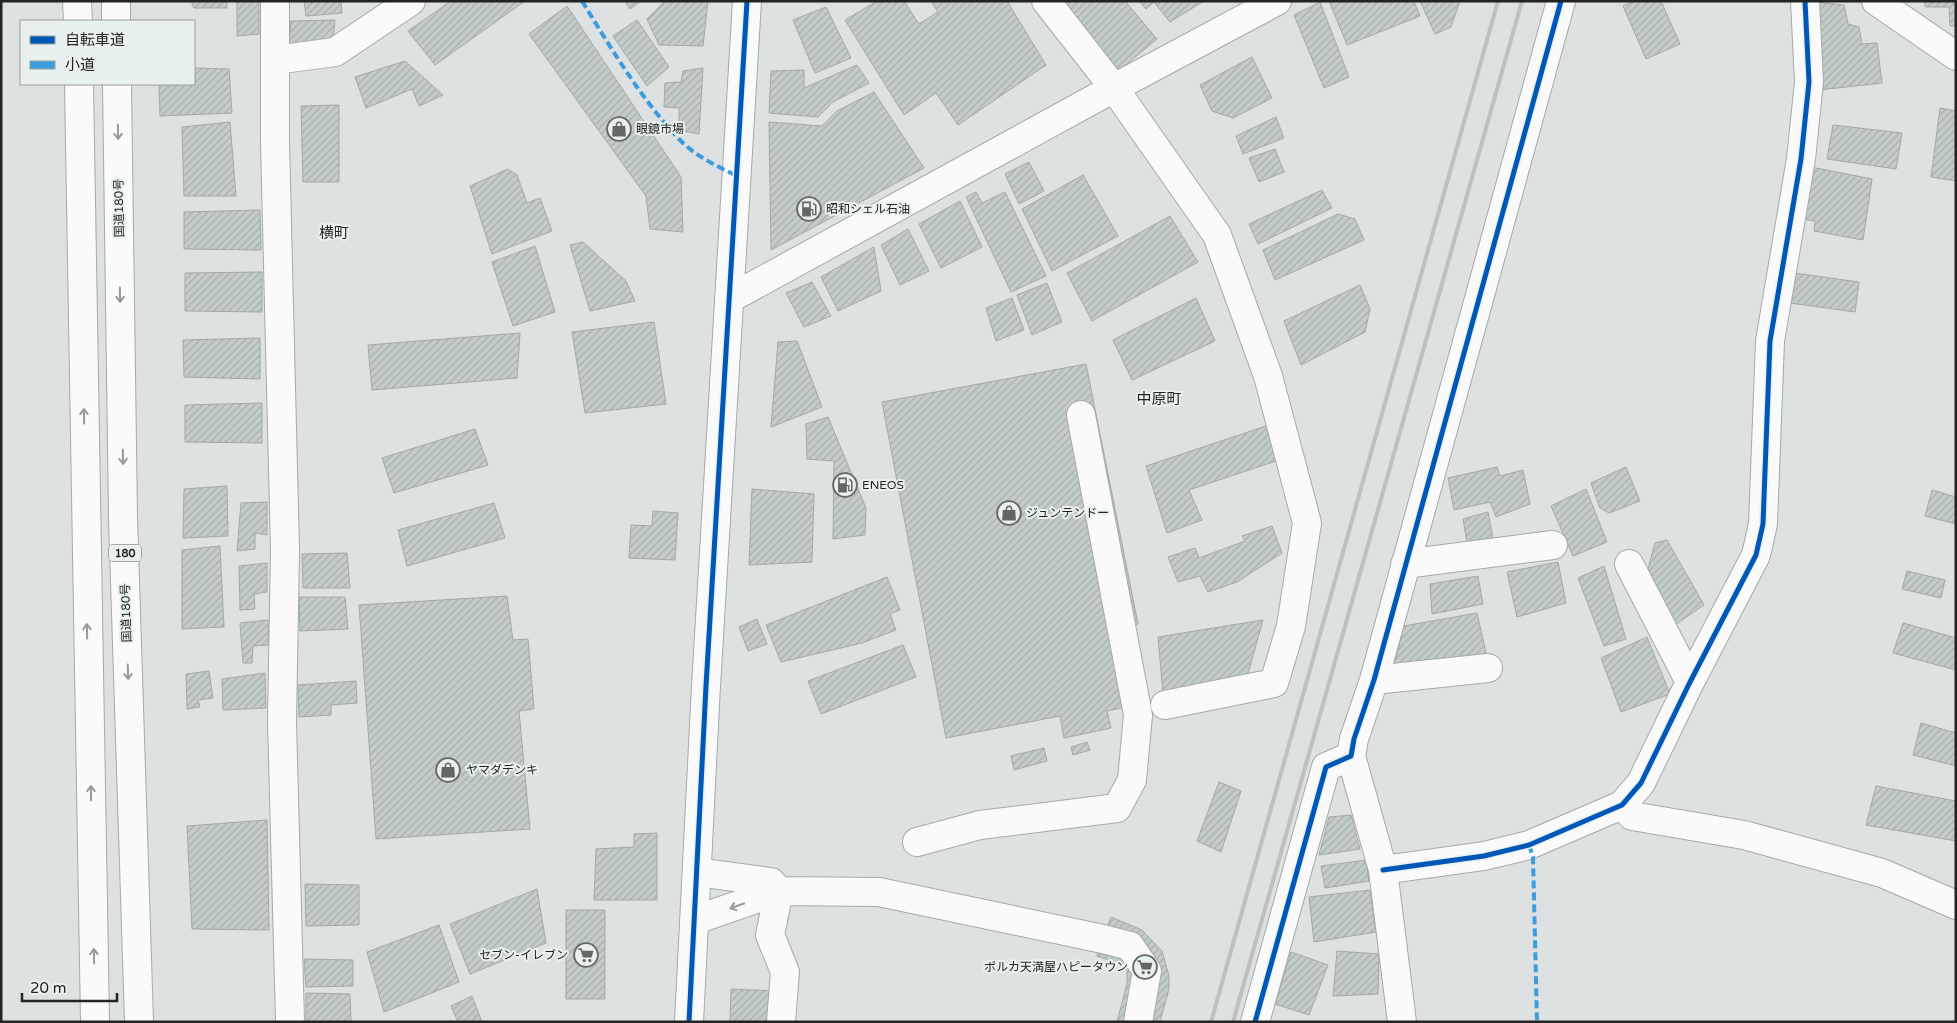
<svg xmlns="http://www.w3.org/2000/svg" width="1957" height="1023" viewBox="0 0 1957 1023" font-family="'Varela Round','Noto Sans JP',sans-serif">
<style>
.building{fill:url(#building-hatch);stroke:#a4a7a6}
.lines{fill:none;stroke-linecap:round;stroke-linejoin:round}
.minor-casing{stroke:#a6a9a9;stroke-width:30}
.highway-casing{stroke:#a6a9a9;stroke-width:30}
.minor{stroke:#fafafa;stroke-width:28}
.highway{stroke:#fafafa;stroke-width:28}
.rail{stroke:#bebfbf;stroke-width:4}
.quiet{stroke:#3c9ce0;stroke-width:4;stroke-dasharray:8 4;stroke-linecap:butt}
.cycleway-casing{stroke:#e8f1ef;stroke-width:8}
.cycleway{stroke:#0057b8;stroke-width:5}
.oneway{stroke:#989a99}
.labels{text-anchor:middle;stroke-width:4;stroke-linejoin:round;paint-order:stroke}
.shield{fill:#e8f1ef;stroke:#5d6260;stroke-width:1}
.shield-label{font-size:11px;font-weight:bold;fill:#212423}
.poi-label{font-size:12px;fill:#212423;stroke:#e8f1ef;text-anchor:start}
.street-label{font-size:12px;fill:#212423;stroke:#e8f1ef}
.quarter-label{font-size:15px;fill:#212423;stroke:#e8f1ef}
</style>
<defs>
<pattern id="building-hatch" width="6" height="6" patternUnits="userSpaceOnUse" patternTransform="scale(1.25)"><rect width="6" height="6" fill="#c3ccc7"/><path d="M-1 1l2-2M0 6l6-6M5 7l2-2" fill="none" stroke="#a7afab"/></pattern>
</defs>
<rect width="100%" height="100%" fill="#dde1e1"/>
<path class="building" d="M 191,1 L 227,1 L 227,8 L 194,8 Z
M 237,1 L 259,1 L 259,34 L 237,36 Z
M 304,1 L 341,1 L 342,13 L 306,16 Z
M 451,1 L 525,1 L 435,65 L 408,31 Z
M 625,1 L 641,1 L 630,9 Z
M 665,1 L 708,1 L 703,46 L 659,45 L 647,19 Z
M 877,1 L 904,1 L 919,24 L 938,12 L 931,1 L 1007,1 L 1046,65 L 958,125 L 936,93 L 904,115 L 845,20 Z
M 1060,1 L 1125,1 L 1157,39 L 1117,72 Z
M 1139,1 L 1204,1 L 1170,22 L 1154,2 L 1146,9 Z
M 1329,1 L 1414,1 L 1420,16 L 1347,45 Z
M 1420,1 L 1460,1 L 1451,27 L 1435,34 Z
M 1634,1 L 1661,1 L 1680,44 L 1646,59 L 1623,6 Z
M 1925,1 L 1956,1 L 1956,26 L 1950,26 L 1949,7 L 1925,7 Z
M 1320,2 L 1349,77 L 1324,88 L 1294,15 Z
M 1816,2 L 1844,5 L 1848,24 L 1859,27 L 1862,44 L 1877,43 L 1882,83 L 1819,90 Z
M 567,6 L 681,177 L 683,232 L 650,229 L 646,196 L 529,34 Z
M 826,7 L 851,58 L 815,73 L 793,20 Z
M 335,20 L 333,41 L 289,45 L 291,21 Z
M 637,20 L 669,67 L 647,86 L 613,36 Z
M 1252,57 L 1272,98 L 1233,118 L 1212,111 L 1200,85 Z
M 405,61 L 443,95 L 419,106 L 412,89 L 366,108 L 355,77 Z
M 857,65 L 869,83 L 833,102 L 818,117 L 769,113 L 771,71 L 804,70 L 804,88 Z
M 194,68 L 229,69 L 232,113 L 160,116 L 159,84 L 194,84 Z
M 703,68 L 699,134 L 679,130 L 679,108 L 664,107 L 665,83 L 681,82 L 683,71 Z
M 874,92 L 924,168 L 771,250 L 769,122 L 822,126 L 837,111 Z
M 339,105 L 339,182 L 303,182 L 301,106 Z
M 1940,108 L 1956,111 L 1956,181 L 1931,177 Z
M 1276,117 L 1284,138 L 1243,154 L 1236,136 Z
M 230,122 L 236,196 L 184,196 L 182,127 Z
M 1833,125 L 1902,133 L 1896,169 L 1827,159 Z
M 1275,149 L 1284,172 L 1259,182 L 1249,158 Z
M 1029,162 L 1044,191 L 1019,204 L 1005,174 Z
M 1811,167 L 1872,179 L 1863,240 L 1814,231 L 1815,221 L 1802,219 Z
M 508,169 L 517,175 L 527,203 L 540,198 L 552,231 L 492,254 L 470,186 Z
M 1083,175 L 1118,236 L 1052,271 L 1022,209 Z
M 1322,190 L 1332,208 L 1258,244 L 1249,224 Z
M 976,192 L 982,203 L 1005,192 L 1046,276 L 1011,292 L 966,197 Z
M 960,201 L 982,247 L 941,268 L 919,224 Z
M 260,210 L 261,250 L 184,249 L 184,212 Z
M 1338,214 L 1355,219 L 1364,240 L 1275,280 L 1263,250 Z
M 1170,216 L 1198,262 L 1092,321 L 1067,273 Z
M 908,229 L 929,271 L 900,285 L 881,245 Z
M 583,242 L 626,281 L 635,301 L 590,311 L 570,245 Z
M 535,246 L 555,312 L 513,326 L 492,262 Z
M 874,247 L 881,291 L 838,311 L 821,277 Z
M 262,272 L 262,312 L 185,311 L 185,273 Z
M 1794,273 L 1859,282 L 1855,312 L 1790,303 Z
M 812,282 L 831,316 L 804,327 L 786,293 Z
M 1047,283 L 1062,322 L 1032,335 L 1017,295 Z
M 1360,285 L 1370,309 L 1365,332 L 1301,365 L 1284,321 Z
M 1012,298 L 1024,330 L 996,341 L 986,308 Z
M 1196,298 L 1215,341 L 1132,380 L 1113,340 Z
M 654,322 L 666,404 L 585,413 L 572,332 Z
M 520,333 L 517,378 L 372,390 L 368,345 Z
M 260,338 L 260,379 L 184,377 L 183,340 Z
M 797,341 L 822,407 L 771,427 L 778,342 Z
M 1086,364 L 1138,624 L 1111,630 L 1126,707 L 1107,711 L 1111,728 L 1064,738 L 1060,716 L 946,738 L 882,402 Z
M 262,403 L 262,443 L 185,442 L 185,405 Z
M 828,417 L 866,508 L 865,535 L 833,539 L 834,461 L 807,459 L 806,424 Z
M 1266,426 L 1279,460 L 1189,490 L 1202,520 L 1167,533 L 1146,466 Z
M 475,429 L 488,465 L 394,493 L 382,458 Z
M 1497,467 L 1500,476 L 1523,470 L 1530,504 L 1496,517 L 1490,502 L 1454,510 L 1448,478 Z
M 1626,467 L 1640,501 L 1609,513 L 1600,508 L 1591,483 Z
M 227,486 L 228,536 L 183,538 L 184,489 Z
M 752,489 L 814,494 L 812,562 L 749,565 Z
M 1586,489 L 1607,542 L 1573,556 L 1551,506 Z
M 1932,490 L 1956,497 L 1956,524 L 1925,516 Z
M 267,502 L 267,535 L 255,533 L 255,549 L 237,551 L 241,503 Z
M 494,503 L 505,538 L 407,566 L 398,530 Z
M 653,511 L 678,513 L 675,560 L 629,558 L 631,525 L 652,526 Z
M 1488,512 L 1493,539 L 1467,542 L 1463,519 Z
M 1272,526 L 1282,553 L 1237,582 L 1208,592 L 1200,576 L 1178,582 L 1168,557 L 1195,548 L 1199,558 L 1245,541 L 1242,536 Z
M 1667,540 L 1704,605 L 1675,625 L 1647,573 L 1655,543 Z
M 220,546 L 224,627 L 182,629 L 182,550 Z
M 347,553 L 350,588 L 303,588 L 302,554 Z
M 1558,562 L 1566,603 L 1517,617 L 1507,572 Z
M 267,563 L 267,592 L 254,594 L 255,609 L 240,610 L 239,566 Z
M 1604,566 L 1626,639 L 1604,646 L 1578,578 Z
M 1907,571 L 1945,580 L 1941,598 L 1902,589 Z
M 1478,576 L 1483,604 L 1432,614 L 1430,584 Z
M 887,577 L 900,610 L 890,614 L 896,630 L 862,643 L 781,662 L 766,625 Z
M 507,596 L 513,640 L 528,639 L 534,709 L 519,711 L 530,829 L 376,839 L 359,605 Z
M 299,597 L 345,597 L 348,629 L 300,631 Z
M 1477,613 L 1487,657 L 1393,669 L 1404,626 Z
M 757,619 L 767,644 L 748,651 L 739,627 Z
M 268,620 L 269,645 L 253,646 L 252,663 L 243,663 L 240,623 Z
M 1263,620 L 1247,677 L 1163,694 L 1158,637 Z
M 1903,623 L 1956,638 L 1956,670 L 1893,653 Z
M 1647,637 L 1670,694 L 1621,712 L 1601,658 Z
M 903,645 L 916,677 L 821,714 L 808,681 Z
M 209,671 L 213,698 L 198,700 L 200,707 L 187,709 L 186,674 Z
M 265,673 L 266,708 L 223,710 L 222,679 Z
M 356,681 L 357,703 L 331,705 L 331,715 L 299,717 L 298,685 Z
M 1921,723 L 1956,733 L 1956,766 L 1913,755 Z
M 1087,742 L 1090,750 L 1073,755 L 1071,747 Z
M 1044,748 L 1047,761 L 1014,770 L 1011,756 Z
M 1219,782 L 1241,791 L 1221,852 L 1197,841 Z
M 1876,786 L 1956,801 L 1956,841 L 1866,825 Z
M 1351,815 L 1360,849 L 1319,855 L 1329,817 Z
M 267,820 L 269,930 L 192,929 L 187,826 Z
M 657,833 L 657,900 L 594,900 L 596,849 L 634,847 L 634,834 Z
M 1366,860 L 1369,881 L 1325,888 L 1321,866 Z
M 305,884 L 359,885 L 359,925 L 306,926 Z
M 537,889 L 546,943 L 470,974 L 450,924 Z
M 1370,890 L 1376,932 L 1314,942 L 1309,897 Z
M 566,910 L 605,910 L 605,999 L 566,999 Z
M 1111,917 L 1142,930 L 1162,951 L 1169,976 L 1169,989 L 1160,1022 L 1117,1022 L 1127,984 L 1127,971 L 1120,964 L 1097,956 Z
M 439,925 L 459,982 L 384,1012 L 367,952 Z
M 1337,951 L 1379,954 L 1378,994 L 1333,996 Z
M 1291,952 L 1328,965 L 1309,1015 L 1275,1004 Z
M 304,959 L 353,960 L 353,986 L 306,987 Z
M 731,989 L 777,991 L 775,1022 L 730,1022 Z
M 306,993 L 350,994 L 351,1022 L 306,1022 Z
M 472,996 L 482,1022 L 458,1022 L 451,1006 Z"/>
<g class="lines">
<g class="minor-casing">
<path id="minor" d="M 275,1 L 275,142 L 285,550 L 282,722 L 290,1022
M 1046,1 L 1114,88 L 1217,235 L 1268,376 L 1307,523 L 1291,626 L 1274,683 L 1165,705
M 1876,1 L 1956,56
M 275,60 L 335,52 L 411,1
M 729,299 L 1114,88 L 1277,1
M 1405,564 L 1553,545
M 1629,564 L 1690,682
M 1374,680 L 1488,668
M 1351,756 L 1383,870 L 1402,1022
M 1622,805 L 1632,816 L 1744,835 L 1882,873 L 1956,905
M 917,842 L 980,825 L 1117,808 L 1132,780 L 1138,715 L 1081,415
M 1383,870 L 1484,856 L 1529,845 L 1622,805 L 1641,783 L 1690,682 L 1756,555 L 1763,524 L 1770,341 L 1801,159 L 1809,82 L 1805,1
M 697,872 L 771,882 L 779,891
M 779,891 L 770,935 L 785,972 L 781,1022
M 695,920 L 779,891 L 879,892 L 1103,939 L 1130,946 L 1147,971 L 1138,1022
M 689,1022 L 706,686 L 747,1
M 1255,1022 L 1326,767 L 1351,756 L 1354,739 L 1374,680 L 1561,1"/>
</g>
<g class="highway-casing">
<path id="highway" d="M 77,1 L 78,21
M 116,1 L 116,21
M 79,84 L 95,1022
M 117,84 L 123,518 L 139,1022"/>
</g>
<use href="#minor" class="minor"/>
<use href="#highway" class="highway"/>
<path class="rail" d="M 1211,1022 L 1498,1
M 1233,1022 L 1522,1"/>
<path class="quiet" d="M 582,1 C 611,48 641,99 679,139 C 695,156 717,166 737,176
M 1529,845 L 1533,857 L 1537,1022"/>
<g class="cycleway-casing">
<path id="cycleway" d="M 1383,870 L 1484,856 L 1529,845 L 1622,805 L 1641,783 L 1690,682 L 1756,555 L 1763,524 L 1770,341 L 1801,159 L 1809,82 L 1805,1
M 689,1022 L 706,686 L 747,1
M 1255,1022 L 1326,767 L 1351,756 L 1354,739 L 1374,680 L 1561,1"/>
</g>
<use href="#cycleway" class="cycleway"/>
</g>
<defs><path id="oneway-shaft" d="M-6 0H5M1.5-3L5.5 0L1.5 3" fill="none" stroke-width="1.6" stroke-linecap="round" stroke-linejoin="round" transform="scale(1.25)"/></defs>
<g class="oneway">
<use href="#oneway-shaft" transform="translate(118 132) rotate(89)"/>
<use href="#oneway-shaft" transform="translate(120 295) rotate(89)"/>
<use href="#oneway-shaft" transform="translate(84 416) rotate(-91)"/>
<use href="#oneway-shaft" transform="translate(123 457) rotate(89)"/>
<use href="#oneway-shaft" transform="translate(87 631) rotate(-91)"/>
<use href="#oneway-shaft" transform="translate(128 672) rotate(88)"/>
<use href="#oneway-shaft" transform="translate(91 793) rotate(-91)"/>
<use href="#oneway-shaft" transform="translate(737 906) rotate(161)"/>
<use href="#oneway-shaft" transform="translate(94 956) rotate(-91)"/>
</g>
<defs>
<g id="shop-ring" transform="scale(1.25)"><circle r="9.5" fill="#e8f1ef" stroke="#636666" stroke-width="1.5"/><path d="M-5-2.5h2.3a2.7 3.5 0 0 1 5.4 0H5L5.5 6h-11ZM-1.5-2.5h3a1.5 2.3 0 0 0-3 0Z" fill="#636666"/></g>
<g id="fuel-ring" transform="scale(1.25)"><circle r="9.5" fill="#e8f1ef" stroke="#636666" stroke-width="1.5"/><path d="M-5.5-6h7V0h2V4h1.3V-2.5L3-4.5l.8-.8L6-3V5H2.5V1h-1V6h-7ZM-4.2-4.7v3.2H.2V-4.7Z" fill="#636666"/></g>
<g id="supermarket-ring" transform="scale(1.25)"><circle r="9.5" fill="#e8f1ef" stroke="#636666" stroke-width="1.5"/><path d="M-6-5.5h2.5l.6 2H6L4.5 2H-2.5L-4.4-4H-6ZM-1.5 3.2a1.3 1.3 0 1 0 .1 0ZM3 3.2a1.3 1.3 0 1 0 .1 0Z" fill="#636666"/></g>
</defs>
<g fill-rule="evenodd">
<use href="#shop-ring" x="619" y="129"/>
<use href="#fuel-ring" x="809" y="209"/>
<use href="#fuel-ring" x="845" y="485"/>
<use href="#shop-ring" x="1009" y="513"/>
<use href="#shop-ring" x="448" y="770"/>
<use href="#supermarket-ring" x="586" y="955"/>
<use href="#supermarket-ring" x="1145" y="967"/>
</g>
<g class="labels">
<rect class="shield" x="109" y="544.5" width="32" height="17" rx="4"/>
<g class="shield-label">
<text x="125" y="557">180</text>
</g>
<g class="poi-label">
<text x="636" y="133">眼鏡市場</text>
<text x="826" y="213">昭和シェル石油</text>
<text x="862" y="489">ENEOS</text>
<text x="1026" y="517">ジュンテンドー</text>
<text x="466" y="774">ヤマダデンキ</text>
<text x="568" y="959" text-anchor="end">セブン-イレブン</text>
<text x="1128" y="971" text-anchor="end">ポルカ天満屋ハピータウン</text>
</g>
<g class="street-label">
<text transform="translate(119 208) rotate(-91)" y="4">国道180号</text>
<text transform="translate(126 613) rotate(-92)" y="4">国道180号</text>
</g>
<g class="quarter-label">
<text x="334" y="238">横町</text>
<text x="1159" y="404">中原町</text>
</g>
</g>
<rect width="1957" height="1023" fill="none" stroke="#212423" stroke-width="5"/>
<rect x="20" y="20" width="175" height="65" fill="#e8f1ef" stroke="#989f9d"/>
<rect x="30" y="36" width="25" height="8" fill="#0057b8" stroke="#989f9d"/>
<text x="65" y="45" font-size="15" fill="#212423">自転車道</text>
<rect x="30" y="61" width="25" height="8" fill="#3c9ce0" stroke="#989f9d"/>
<text x="65" y="70" font-size="15" fill="#212423">小道</text>
<path d="M22 993v8h95v-8" fill="none" stroke="#212423" stroke-width="2.5"/>
<text x="30" y="993" font-size="15" fill="#212423" stroke="#e8f1ef" stroke-width="4" paint-order="stroke">20 m</text>
</svg>
